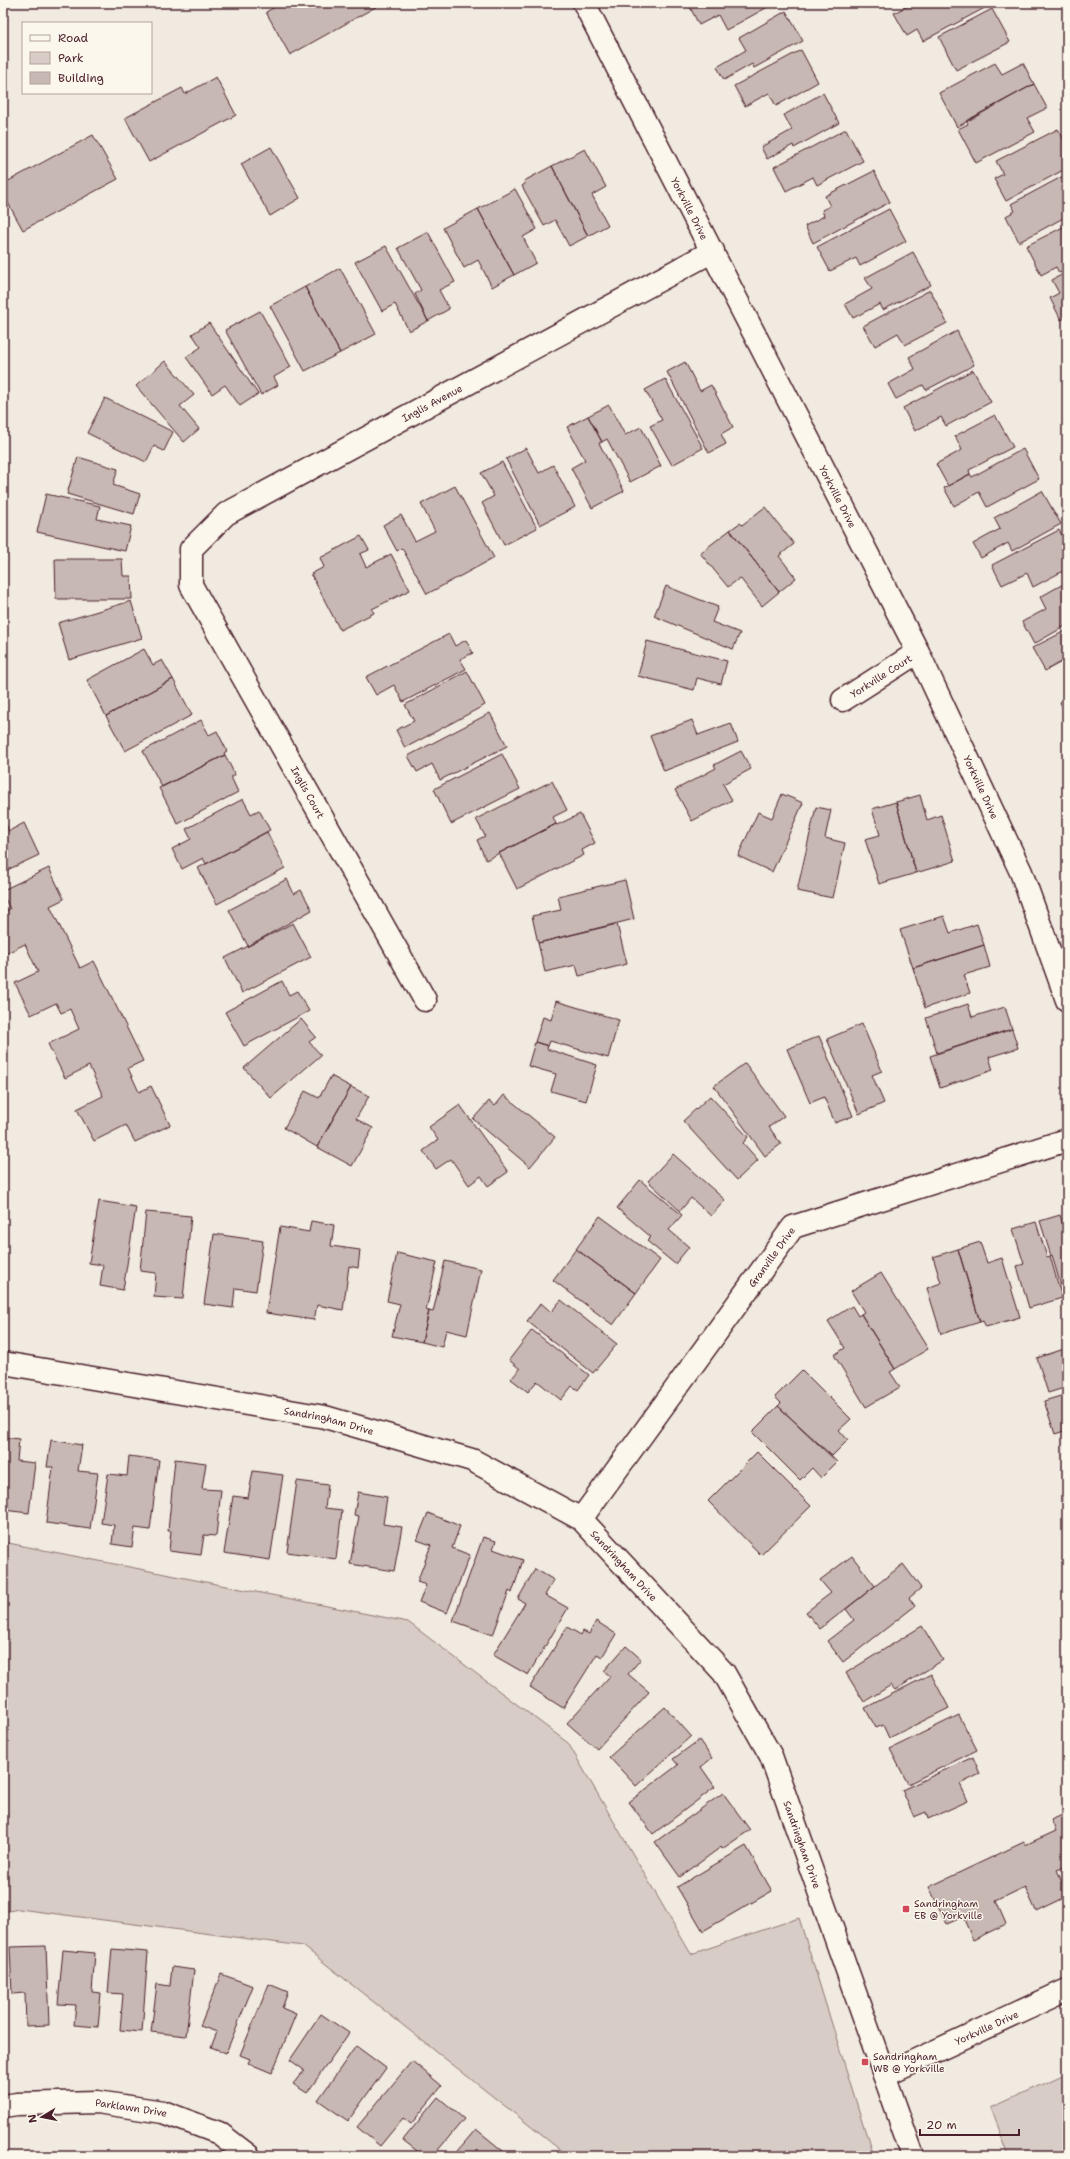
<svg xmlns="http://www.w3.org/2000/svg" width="1070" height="2159" viewBox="0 0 1070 2159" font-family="'Shantell Sans',sans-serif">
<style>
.green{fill:#d8ccc6;stroke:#917678}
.building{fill:#c8b8b3;stroke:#4a1f2b}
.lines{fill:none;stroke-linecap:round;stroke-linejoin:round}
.street-casing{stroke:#4a1f2b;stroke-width:25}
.street{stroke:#fbf7ec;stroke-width:22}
.poi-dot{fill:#d1495b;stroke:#fbf7ec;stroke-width:1.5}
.labels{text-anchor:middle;stroke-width:3;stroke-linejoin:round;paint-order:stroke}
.street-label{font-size:10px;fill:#4a1f2b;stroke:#fbf7ec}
.poi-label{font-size:10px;fill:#4a1f2b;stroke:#fbf7ec;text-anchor:start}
</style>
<rect width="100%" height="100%" fill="#f0eae0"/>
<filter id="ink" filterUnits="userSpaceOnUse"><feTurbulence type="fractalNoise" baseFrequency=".025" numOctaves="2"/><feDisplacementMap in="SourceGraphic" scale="8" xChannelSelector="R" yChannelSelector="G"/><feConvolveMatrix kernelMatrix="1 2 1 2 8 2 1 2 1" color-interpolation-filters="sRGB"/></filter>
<g filter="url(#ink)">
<path class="green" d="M 3,1542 L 408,1622 L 568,1743 L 691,1954 L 799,1918 L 873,2156 L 568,2156 L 303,1946 L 19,1909 L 3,1912 Z
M 1067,2073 L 1067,2156 L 1008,2156 L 990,2108 Z"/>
<path class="building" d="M 282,3 L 378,3 L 379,5 L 290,55 L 266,12 Z
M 683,3 L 692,3 L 685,7 Z
M 692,3 L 775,3 L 726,30 L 718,15 L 699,25 L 689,5 Z
M 913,3 L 991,3 L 992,4 L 923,41 L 917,30 L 907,36 L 894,13 Z
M 992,9 L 1010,42 L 956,70 L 939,37 Z
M 786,11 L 803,41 L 754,68 L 752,64 L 724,80 L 717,67 L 746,50 L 739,38 Z
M 801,50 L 818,82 L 776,106 L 769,93 L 745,106 L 734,86 Z
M 995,63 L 1002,74 L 1023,63 L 1034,84 L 957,127 L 939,93 Z
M 216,77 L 236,115 L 149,162 L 125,118 L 182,88 L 185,94 Z
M 1034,84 L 1047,108 L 1027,118 L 1035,132 L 976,163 L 958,129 L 968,124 L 966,121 Z
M 823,93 L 839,123 L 794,148 L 793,145 L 767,159 L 761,147 L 792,130 L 784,115 Z
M 846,129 L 863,161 L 817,185 L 813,177 L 786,191 L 774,167 Z
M 1058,129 L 1067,145 L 1067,154 L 1063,156 L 1067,168 L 1006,201 L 994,179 L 1003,174 L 996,161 Z
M 93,135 L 118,179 L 23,230 L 3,194 L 3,184 Z
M 271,147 L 300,198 L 270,216 L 241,164 Z
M 585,149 L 606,187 L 592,195 L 608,225 L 588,236 L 552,166 Z
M 552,166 L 588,236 L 569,246 L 555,220 L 544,226 L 522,186 L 525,184 L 524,181 Z
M 874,171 L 890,202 L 813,243 L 805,226 L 824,216 L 822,210 L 830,206 L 825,196 Z
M 1067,174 L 1067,216 L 1019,242 L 1006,216 L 1015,211 L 1011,204 Z
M 515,189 L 537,229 L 523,237 L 536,263 L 514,275 L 478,209 Z
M 478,209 L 514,275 L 492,287 L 478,260 L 464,268 L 443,228 Z
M 889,209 L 906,241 L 860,266 L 856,258 L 830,271 L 817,247 Z
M 1067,225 L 1067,269 L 1059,273 L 1056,267 L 1041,275 L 1026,246 Z
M 428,232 L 455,282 L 439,290 L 449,309 L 428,321 L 415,294 L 421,290 L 398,248 Z
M 386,246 L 428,321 L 409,331 L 395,304 L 382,311 L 355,262 Z
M 913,252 L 931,285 L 883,310 L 880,304 L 853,318 L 845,304 L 872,289 L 865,278 Z
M 340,268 L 376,334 L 340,353 L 305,287 Z
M 1067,272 L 1067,317 L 1061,320 L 1050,298 L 1059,293 L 1052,280 Z
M 305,287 L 340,353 L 305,371 L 270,306 Z
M 930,290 L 947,323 L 905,345 L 898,333 L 875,346 L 863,326 Z
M 260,311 L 291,367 L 274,377 L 278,385 L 261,395 L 225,330 Z
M 209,323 L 258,394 L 240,406 L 225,385 L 212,394 L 186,357 L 201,347 L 192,334 Z
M 957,331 L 974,365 L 926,390 L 923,385 L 896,399 L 888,384 L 915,369 L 909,357 Z
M 165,361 L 194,395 L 180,406 L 199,429 L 184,442 L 136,386 Z
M 685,362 L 700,391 L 711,385 L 733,427 L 721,434 L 726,444 L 709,453 L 667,372 Z
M 973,370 L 991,402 L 946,426 L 941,417 L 915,431 L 903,408 Z
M 665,379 L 703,448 L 672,465 L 650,426 L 662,420 L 645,390 Z
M 105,398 L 173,432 L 164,451 L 154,446 L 146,462 L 87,433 Z
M 609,405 L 625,435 L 641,427 L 661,466 L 630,482 L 607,439 L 602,442 L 588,416 Z
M 995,415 L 1013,447 L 969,470 L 970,474 L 948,486 L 936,464 L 962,450 L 955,436 Z
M 588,416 L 602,442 L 599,443 L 624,491 L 592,508 L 571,468 L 585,460 L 567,427 Z
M 526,448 L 539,473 L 553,465 L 575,507 L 540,525 L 506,459 Z
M 1023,449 L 1039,479 L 987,507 L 979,492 L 954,506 L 944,488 L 970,474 L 972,477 Z
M 78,457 L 118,469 L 113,485 L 140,494 L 134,514 L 67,494 Z
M 502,462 L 537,528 L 504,545 L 482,503 L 494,496 L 481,473 Z
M 455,486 L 494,558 L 427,594 L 402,548 L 397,551 L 383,525 L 401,515 L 415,541 L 435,531 L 421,504 Z
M 1042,491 L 1061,524 L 1012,551 L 1008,543 L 981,558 L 973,544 L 1000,529 L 994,518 Z
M 46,494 L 100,506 L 97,519 L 131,526 L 125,551 L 37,532 Z
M 765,507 L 794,544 L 779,556 L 796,578 L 779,592 L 730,530 L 740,523 L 742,525 Z
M 730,530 L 779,592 L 762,606 L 740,578 L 728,587 L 700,553 Z
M 1059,530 L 1067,545 L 1067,569 L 1033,587 L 1027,573 L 1002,585 L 992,565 Z
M 361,536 L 369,550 L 360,554 L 366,567 L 391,554 L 410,590 L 372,609 L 374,613 L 340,630 L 311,574 L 324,567 L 320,558 Z
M 55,559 L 122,559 L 123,576 L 131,576 L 132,599 L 56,599 Z
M 1067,582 L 1067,625 L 1034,644 L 1022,622 L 1046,609 L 1040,597 Z
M 666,586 L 718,607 L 712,622 L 740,633 L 733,649 L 654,616 Z
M 131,601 L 142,638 L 69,660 L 58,623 Z
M 1067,630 L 1067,659 L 1045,671 L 1032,648 Z
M 449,634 L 455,646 L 466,640 L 473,653 L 460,659 L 466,669 L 403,702 L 394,685 L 376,695 L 366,677 Z
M 647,641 L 727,661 L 721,684 L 697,678 L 694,690 L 638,676 Z
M 144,649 L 153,665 L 162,660 L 173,679 L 106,716 L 87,680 Z
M 467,671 L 485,705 L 405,748 L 396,730 L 414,721 L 405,705 Z
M 173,679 L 192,715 L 125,751 L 106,716 Z
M 1067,699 L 1067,717 L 1060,702 Z
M 490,713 L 507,746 L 440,780 L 432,764 L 417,772 L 408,756 Z
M 201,720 L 209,735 L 217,731 L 227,751 L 224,753 L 225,755 L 162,787 L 143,751 Z
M 692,720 L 698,735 L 731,723 L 738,742 L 664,771 L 650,736 Z
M 741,751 L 751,769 L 723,784 L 732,800 L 692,821 L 675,790 L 716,768 L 714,765 Z
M 502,754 L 520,789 L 451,824 L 434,789 Z
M 225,755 L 235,775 L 231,777 L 238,792 L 178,824 L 159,788 Z
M 552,781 L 567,810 L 553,817 L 556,824 L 486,860 L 477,840 L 485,836 L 476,819 Z
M 782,794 L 803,803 L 772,872 L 738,856 L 758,812 L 772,818 Z
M 920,795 L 927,820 L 941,815 L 955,861 L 916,873 L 896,802 Z
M 243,799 L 251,814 L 259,810 L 270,830 L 206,864 L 203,858 L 182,869 L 172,849 L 191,839 L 186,829 Z
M 896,802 L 916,873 L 879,884 L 865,839 L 880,835 L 872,809 Z
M 816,807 L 831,810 L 825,838 L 845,843 L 833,898 L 797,891 Z
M 580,814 L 595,843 L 582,850 L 584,855 L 517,889 L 499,853 L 556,824 L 557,825 Z
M 3,818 L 9,831 L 24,823 L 39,855 L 3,872 Z
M 267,832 L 285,868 L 217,904 L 198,868 Z
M 49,868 L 64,899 L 50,906 L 80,968 L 94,961 L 143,1061 L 128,1068 L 139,1092 L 151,1086 L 170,1125 L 135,1142 L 126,1125 L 94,1141 L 77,1109 L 103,1096 L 89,1066 L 65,1078 L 48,1044 L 79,1029 L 70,1009 L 61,1013 L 56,1003 L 31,1015 L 15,983 L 38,972 L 25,944 L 3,955 L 3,912 L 10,909 L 3,895 L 3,890 Z
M 287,879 L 294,894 L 301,890 L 312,910 L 248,946 L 229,910 Z
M 625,880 L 634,919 L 538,943 L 532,916 L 561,910 L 558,896 Z
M 944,916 L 950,933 L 977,924 L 984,945 L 913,968 L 900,930 Z
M 293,923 L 311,957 L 242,993 L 225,958 Z
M 617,924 L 627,964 L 579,976 L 576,965 L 545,972 L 538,943 Z
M 984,945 L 990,967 L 964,975 L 970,993 L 925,1008 L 913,968 Z
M 282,981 L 289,995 L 297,991 L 309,1011 L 244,1046 L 225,1012 Z
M 556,1001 L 619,1020 L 608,1058 L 550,1041 L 548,1046 L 535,1042 L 543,1017 L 551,1020 Z
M 968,1004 L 972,1017 L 1005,1007 L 1012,1029 L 937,1053 L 926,1018 Z
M 301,1019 L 316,1037 L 309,1042 L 321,1055 L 271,1098 L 244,1068 Z
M 862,1024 L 882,1071 L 872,1075 L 884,1103 L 859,1114 L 827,1039 Z
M 1012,1029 L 1018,1048 L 989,1057 L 993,1070 L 940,1088 L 930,1056 Z
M 819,1036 L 853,1116 L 835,1123 L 824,1097 L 810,1103 L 787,1049 Z
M 535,1042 L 548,1046 L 547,1049 L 597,1065 L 586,1101 L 551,1091 L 556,1074 L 528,1066 Z
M 745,1063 L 784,1116 L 769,1127 L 781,1144 L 765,1156 L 714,1086 Z
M 331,1076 L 351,1087 L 317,1147 L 284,1128 L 305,1091 L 319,1098 Z
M 351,1087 L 369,1096 L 356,1119 L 373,1128 L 352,1166 L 317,1147 Z
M 504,1095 L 555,1137 L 530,1167 L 473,1119 L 489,1101 L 495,1106 Z
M 710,1096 L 748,1137 L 743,1143 L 758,1160 L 737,1180 L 683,1121 Z
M 460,1105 L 508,1172 L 488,1186 L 481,1176 L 469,1185 L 451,1159 L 436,1169 L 423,1151 L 438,1140 L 429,1127 Z
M 673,1154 L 725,1200 L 711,1216 L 691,1198 L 680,1211 L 648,1181 Z
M 640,1180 L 682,1215 L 669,1230 L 689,1247 L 675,1264 L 647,1241 L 651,1237 L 617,1208 Z
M 99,1201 L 136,1207 L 123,1290 L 100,1286 L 103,1265 L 89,1263 Z
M 146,1212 L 191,1216 L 183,1299 L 154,1297 L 156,1273 L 140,1271 Z
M 1060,1215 L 1067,1237 L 1066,1304 L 1052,1255 L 1051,1256 L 1040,1221 Z
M 600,1216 L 660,1260 L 636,1293 L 576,1249 Z
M 311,1221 L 334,1225 L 331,1246 L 360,1250 L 358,1268 L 349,1266 L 343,1310 L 317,1305 L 314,1320 L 266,1313 L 280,1227 L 309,1232 Z
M 1036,1222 L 1047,1257 L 1050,1256 L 1062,1298 L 1029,1308 L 1017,1266 L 1024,1264 L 1013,1229 Z
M 214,1234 L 263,1241 L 256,1291 L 235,1288 L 233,1308 L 204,1304 Z
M 980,1242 L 987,1263 L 1002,1258 L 1020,1317 L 986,1327 L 983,1321 L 980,1322 L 958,1249 Z
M 576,1249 L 636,1293 L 613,1325 L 553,1280 Z
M 958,1249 L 980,1322 L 941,1334 L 927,1288 L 941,1283 L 933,1257 Z
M 397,1253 L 437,1262 L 426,1310 L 429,1311 L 422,1342 L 392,1336 L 400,1304 L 387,1301 Z
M 445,1261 L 481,1269 L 467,1335 L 446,1330 L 442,1347 L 422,1342 L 429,1311 L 433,1312 Z
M 881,1273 L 928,1349 L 895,1369 L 861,1314 L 864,1312 L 851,1291 Z
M 561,1300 L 617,1344 L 593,1373 L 527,1321 L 541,1303 L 551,1312 Z
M 852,1306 L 858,1316 L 861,1314 L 895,1369 L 890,1372 L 900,1387 L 866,1407 L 834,1355 L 845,1348 L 828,1321 Z
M 532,1330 L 589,1375 L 578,1390 L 572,1386 L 561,1400 L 537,1381 L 528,1392 L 511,1379 L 520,1369 L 509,1360 Z
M 1067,1348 L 1067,1387 L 1048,1393 L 1037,1358 Z
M 802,1370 L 851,1419 L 839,1430 L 848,1440 L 832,1456 L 778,1406 L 781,1403 L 775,1397 Z
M 1067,1394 L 1067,1430 L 1055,1434 L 1044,1401 Z
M 778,1406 L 837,1462 L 821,1478 L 812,1468 L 800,1480 L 752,1432 Z
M 3,1437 L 19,1439 L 17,1461 L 35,1463 L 29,1513 L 3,1510 Z
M 51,1440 L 82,1445 L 78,1471 L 98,1473 L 90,1529 L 46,1523 L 53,1467 L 47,1467 Z
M 757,1452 L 811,1506 L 761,1555 L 708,1501 Z
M 129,1456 L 159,1460 L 150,1530 L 135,1528 L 132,1547 L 112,1544 L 114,1525 L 101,1523 L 108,1474 L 127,1476 Z
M 175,1459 L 206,1463 L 202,1489 L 221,1490 L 216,1536 L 204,1535 L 201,1555 L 169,1551 L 171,1531 L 168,1531 Z
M 253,1471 L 283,1475 L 270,1560 L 224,1553 L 233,1496 L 248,1498 Z
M 297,1481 L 328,1485 L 325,1508 L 342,1510 L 336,1559 L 287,1552 Z
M 358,1492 L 387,1497 L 383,1524 L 402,1527 L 394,1571 L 350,1564 L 359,1516 L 354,1515 Z
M 428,1513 L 460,1526 L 452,1548 L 470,1555 L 447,1613 L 419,1602 L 426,1585 L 417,1582 L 431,1545 L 417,1540 Z
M 483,1537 L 496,1541 L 493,1549 L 523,1560 L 512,1593 L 509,1591 L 493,1635 L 453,1621 Z
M 852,1556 L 875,1586 L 820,1629 L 806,1612 L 831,1593 L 820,1580 Z
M 903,1564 L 921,1588 L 909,1598 L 915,1606 L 843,1662 L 827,1641 L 854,1620 L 846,1609 Z
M 535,1569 L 554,1580 L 545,1595 L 568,1608 L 528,1675 L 493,1655 L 525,1603 L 518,1599 Z
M 596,1621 L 616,1634 L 602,1657 L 597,1654 L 563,1708 L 530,1687 L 567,1627 L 581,1635 L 583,1631 L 589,1634 Z
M 922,1626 L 943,1660 L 895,1690 L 891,1685 L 864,1702 L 846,1673 Z
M 626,1646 L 641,1659 L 628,1674 L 649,1692 L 597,1749 L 567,1723 L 610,1676 L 604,1671 Z
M 931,1674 L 949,1708 L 889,1738 L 883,1725 L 876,1728 L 865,1708 Z
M 665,1707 L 691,1736 L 636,1786 L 609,1757 Z
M 959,1715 L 977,1750 L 908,1784 L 890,1749 Z
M 699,1740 L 712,1758 L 701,1767 L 715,1787 L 653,1834 L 629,1802 L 678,1765 L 673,1759 Z
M 973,1757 L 980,1774 L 960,1784 L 968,1801 L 928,1819 L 926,1812 L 914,1817 L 902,1790 Z
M 723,1793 L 750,1830 L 722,1849 L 721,1847 L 680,1877 L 655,1842 Z
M 1067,1813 L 1067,1866 L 1057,1870 L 1067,1891 L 1067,1896 L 1036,1911 L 1025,1887 L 996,1901 L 1006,1924 L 973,1940 L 963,1917 L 947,1924 L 929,1887 L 1024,1842 L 1025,1845 L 1056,1831 L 1051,1820 Z
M 746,1846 L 772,1891 L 703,1931 L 677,1887 Z
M 46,1946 L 49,2025 L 26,2026 L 25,1993 L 12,1994 L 10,1947 Z
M 112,1949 L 148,1952 L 142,2032 L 120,2030 L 123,1994 L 108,1993 Z
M 63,1950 L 95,1953 L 92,1992 L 101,1993 L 98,2027 L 74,2025 L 76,2005 L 58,2004 Z
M 172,1967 L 194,1970 L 186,2036 L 151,2032 L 157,1984 L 170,1986 Z
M 221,1974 L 253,1986 L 226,2053 L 211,2047 L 217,2032 L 200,2026 Z
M 269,1984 L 288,1992 L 282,2008 L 296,2014 L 272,2073 L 248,2063 L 250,2059 L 240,2055 Z
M 321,2014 L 349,2033 L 307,2093 L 293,2084 L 304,2070 L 290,2060 Z
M 356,2046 L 386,2068 L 348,2121 L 318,2100 Z
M 412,2061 L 442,2086 L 411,2124 L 403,2118 L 380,2146 L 357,2127 Z
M 438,2097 L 464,2119 L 433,2156 L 413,2156 L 417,2151 L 403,2140 Z
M 476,2129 L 503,2151 L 498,2156 L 453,2156 Z"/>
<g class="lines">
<g class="street-casing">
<g id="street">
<path id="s1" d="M 584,3 L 918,652 L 1021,872 L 1067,1000"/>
<path id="s2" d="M 843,700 L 918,652"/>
<path id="s3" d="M 425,1000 L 191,585 L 191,549 L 226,514 L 713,251"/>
<path id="s4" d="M 3,1363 L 325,1417 L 472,1460 L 581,1519 L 724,1673 L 771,1756 L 913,2156"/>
<path id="s5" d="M 581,1519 L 793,1227 L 1067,1140"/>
<path id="s6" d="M 884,2075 L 1067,1990"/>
<path id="s7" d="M 3,2106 L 17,2104 L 97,2102 L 163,2112 L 219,2133 L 249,2156"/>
</g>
</g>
<use href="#street" class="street"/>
</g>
</g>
<g class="poi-dot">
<rect x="902" y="1905" width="8" height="8" rx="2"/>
<rect x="861" y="2058" width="8" height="8" rx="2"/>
</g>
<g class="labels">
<g class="street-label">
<text dy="4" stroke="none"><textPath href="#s1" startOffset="231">Yorkville Drive</textPath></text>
<text dy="4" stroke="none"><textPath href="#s3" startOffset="796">Inglis Avenue</textPath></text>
<text dy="4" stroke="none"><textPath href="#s1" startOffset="555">Yorkville Drive</textPath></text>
<text dy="4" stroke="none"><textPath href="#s2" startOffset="45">Yorkville Court</textPath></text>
<text dy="4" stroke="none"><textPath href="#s1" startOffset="879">Yorkville Drive</textPath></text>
<text transform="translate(308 792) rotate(61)" y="4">Inglis Court</text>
<text dy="4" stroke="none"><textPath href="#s5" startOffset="324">Granville Drive</textPath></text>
<text dy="4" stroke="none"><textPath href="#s4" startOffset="331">Sandringham Drive</textPath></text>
<text dy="4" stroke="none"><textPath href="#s4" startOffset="667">Sandringham Drive</textPath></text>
<text dy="4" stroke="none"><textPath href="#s4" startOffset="1003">Sandringham Drive</textPath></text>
<text dy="4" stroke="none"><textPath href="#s6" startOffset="113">Yorkville Drive</textPath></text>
<text dy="4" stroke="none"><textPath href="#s7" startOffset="129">Parklawn Drive</textPath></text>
</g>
<g class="poi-label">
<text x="914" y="1907">Sandringham<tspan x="914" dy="12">EB @ Yorkville</tspan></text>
<text x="873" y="2060">Sandringham<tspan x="873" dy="12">WB @ Yorkville</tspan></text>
</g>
</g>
<rect width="1070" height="2159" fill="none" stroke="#fbf7ec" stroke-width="16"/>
<rect x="8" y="8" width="1054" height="2143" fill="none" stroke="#4a1f2b" stroke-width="1.5" filter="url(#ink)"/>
<rect x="22" y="22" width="130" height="72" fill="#fbf7ec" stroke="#b4a19f"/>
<rect x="30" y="35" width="20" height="6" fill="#fbf7ec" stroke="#b4a19f"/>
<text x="58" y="42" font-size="12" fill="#4a1f2b">Road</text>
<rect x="30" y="52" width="20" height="12" fill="#d8ccc6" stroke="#b4a19f"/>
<text x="58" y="62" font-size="12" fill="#4a1f2b">Park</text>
<rect x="30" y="72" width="20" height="12" fill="#c8b8b3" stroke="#b4a19f"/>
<text x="58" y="82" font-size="12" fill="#4a1f2b">Building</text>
<g transform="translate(42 2117) rotate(260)" stroke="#fbf7ec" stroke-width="3" paint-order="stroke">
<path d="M0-3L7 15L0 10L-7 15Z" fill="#4a1f2b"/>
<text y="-6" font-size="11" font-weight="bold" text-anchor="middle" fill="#4a1f2b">N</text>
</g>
<path d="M920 2129v6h99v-6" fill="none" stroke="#4a1f2b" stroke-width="2"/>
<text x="926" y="2129" font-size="12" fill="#4a1f2b" stroke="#fbf7ec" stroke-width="3" paint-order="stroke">20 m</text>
</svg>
